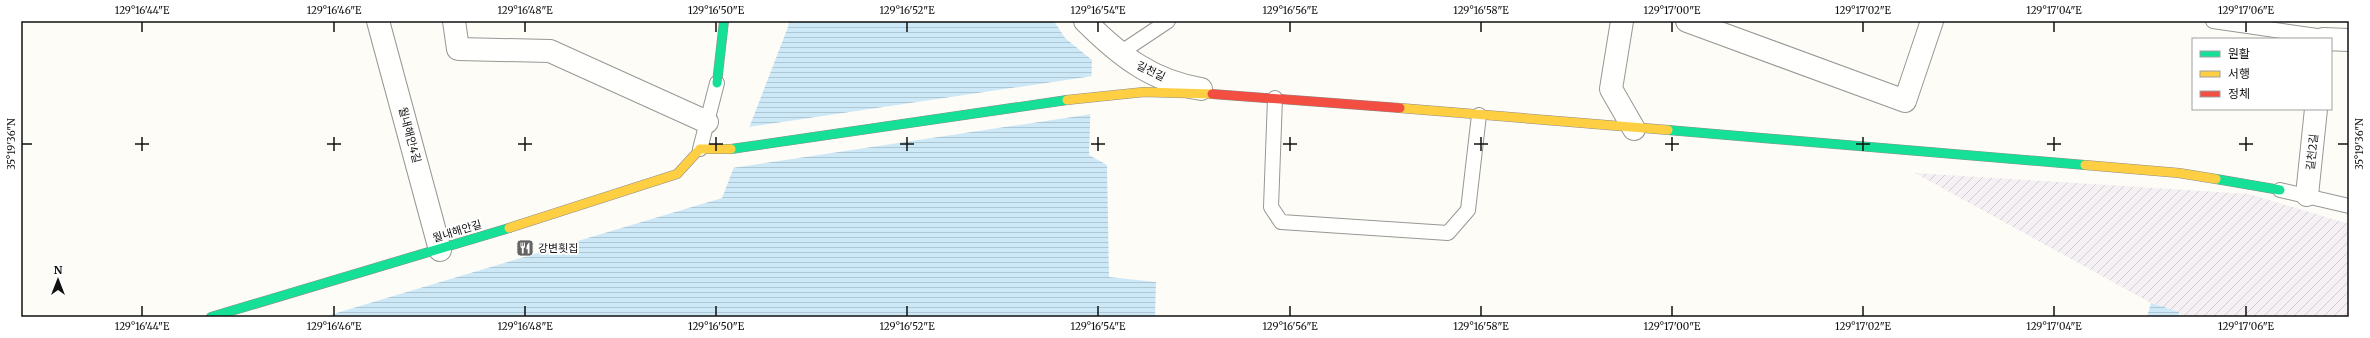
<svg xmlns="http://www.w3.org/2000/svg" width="2370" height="338" viewBox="0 0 2370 338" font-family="Merriweather,'Noto Sans KR',serif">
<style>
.industrial{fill:url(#industrial-furrows)}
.water{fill:url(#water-rules)}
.pier{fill:#fdfcf7}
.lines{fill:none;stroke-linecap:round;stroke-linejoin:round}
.lane-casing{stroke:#979795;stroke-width:16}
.street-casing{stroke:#979795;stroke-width:24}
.fast-casing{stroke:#8e8d8b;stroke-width:10}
.slow-casing{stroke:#8e8d8b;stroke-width:10}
.jam-casing{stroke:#8e8d8b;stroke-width:10}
.lane{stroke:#fffffe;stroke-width:14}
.street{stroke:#fffffe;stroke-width:22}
.fast{stroke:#16e098;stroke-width:9}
.slow{stroke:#ffcf43;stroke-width:9}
.jam{stroke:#f24e42;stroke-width:9}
.ticks{fill:none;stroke:#111;stroke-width:1.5}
.labels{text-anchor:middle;stroke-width:4;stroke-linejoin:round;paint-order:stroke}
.street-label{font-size:11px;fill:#111;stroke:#fff}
.poi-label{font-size:11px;fill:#111;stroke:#fff;text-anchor:start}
.neatline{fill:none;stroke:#111;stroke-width:1.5}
.ticks-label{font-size:10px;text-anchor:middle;fill:#111}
</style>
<defs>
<pattern id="industrial-furrows" width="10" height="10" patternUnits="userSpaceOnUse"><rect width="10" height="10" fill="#f5f0f3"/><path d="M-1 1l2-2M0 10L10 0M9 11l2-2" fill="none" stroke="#d1cdcf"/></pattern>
<pattern id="water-rules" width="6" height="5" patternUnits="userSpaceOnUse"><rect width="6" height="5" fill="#cde8f7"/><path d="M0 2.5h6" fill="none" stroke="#afc6d3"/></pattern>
</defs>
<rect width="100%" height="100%" fill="#fdfcf7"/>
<path class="industrial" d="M 1915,173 L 2249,194 L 2349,224 L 2349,317 L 2178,317 L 2179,312 L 2151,303 Z"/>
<path class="water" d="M 789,21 L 1054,21 L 1065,38 L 1092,60 L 1089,155 L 1107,165 L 1109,277 L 1156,282 L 1155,317 L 323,317 L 722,198 L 788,27 Z
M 2151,303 L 2179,312 L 2178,317 L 2147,317 Z"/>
<path class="pier" d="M 1093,76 L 1092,114 L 732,168 L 748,127 Z"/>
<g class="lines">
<g class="lane-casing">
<path id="lane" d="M 2213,21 L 2324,37
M 1120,53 L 1168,21
M 1275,98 L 1271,207 L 1281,222 L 1448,233 L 1468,210 L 1479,115
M 700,149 L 717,83
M 2280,190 L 2349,206"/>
</g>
<g class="street-casing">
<path id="street" d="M 378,21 L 440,250
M 454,21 L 458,49 L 550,51 L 707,122
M 1085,21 C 1120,56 1152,81 1201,89
M 1622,21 L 1611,89 L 1634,129
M 1687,21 L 1905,101 L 1932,21
M 2323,39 L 2349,40
M 2307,195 L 2316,109"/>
</g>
<g class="fast-casing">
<path id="fast" d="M 717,83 L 724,21
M 1668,130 L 2085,165
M 731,149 L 1067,100
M 2216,179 L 2280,190
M 211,317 L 509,228"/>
</g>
<g class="slow-casing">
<path id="slow" d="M 1067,100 L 1144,92 L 1212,94
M 1400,108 L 1668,130
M 2085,165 L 2179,173 L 2216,179
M 509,228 L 677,174 L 700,149 L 731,149"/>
</g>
<g class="jam-casing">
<path id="jam" d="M 1212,94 L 1400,108"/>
</g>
<use href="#lane" class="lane"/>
<use href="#street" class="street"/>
<use href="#fast" class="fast"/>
<use href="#slow" class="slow"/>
<use href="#jam" class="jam"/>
</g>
<path class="ticks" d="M 142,22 L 142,32M 334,22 L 334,32M 525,22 L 525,32M 716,22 L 716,32M 907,22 L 907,32M 1098,22 L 1098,32M 1290,22 L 1290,32M 1481,22 L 1481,32M 1672,22 L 1672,32M 1863,22 L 1863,32M 2054,22 L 2054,32M 2246,22 L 2246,32M 142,137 L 142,151M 334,137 L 334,151M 525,137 L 525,151M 716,137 L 716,151M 907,137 L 907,151M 1098,137 L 1098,151M 1290,137 L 1290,151M 1481,137 L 1481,151M 1672,137 L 1672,151M 1863,137 L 1863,151M 2054,137 L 2054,151M 2246,137 L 2246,151M 22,144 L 32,144M 135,144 L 149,144M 327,144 L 341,144M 518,144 L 532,144M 709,144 L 723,144M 900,144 L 914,144M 1091,144 L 1105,144M 1283,144 L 1297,144M 1474,144 L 1488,144M 1665,144 L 1679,144M 1856,144 L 1870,144M 2047,144 L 2061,144M 2239,144 L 2253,144M 2338,144 L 2348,144M 142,306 L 142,316M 334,306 L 334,316M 525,306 L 525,316M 716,306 L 716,316M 907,306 L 907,316M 1098,306 L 1098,316M 1290,306 L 1290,316M 1481,306 L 1481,316M 1672,306 L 1672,316M 1863,306 L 1863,316M 2054,306 L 2054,316M 2246,306 L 2246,316"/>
<defs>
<g id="restaurant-square" transform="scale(0.9)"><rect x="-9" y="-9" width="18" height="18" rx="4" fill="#646362" stroke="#fff"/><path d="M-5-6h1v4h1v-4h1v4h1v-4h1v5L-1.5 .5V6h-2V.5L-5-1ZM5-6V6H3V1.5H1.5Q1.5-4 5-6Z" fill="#fff"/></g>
</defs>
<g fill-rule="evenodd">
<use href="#restaurant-square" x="525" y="248"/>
</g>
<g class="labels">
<g class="street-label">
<text transform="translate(1151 71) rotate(26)" y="4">길천길</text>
<text transform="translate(410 135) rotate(75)" y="4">월내해안4길</text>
<text transform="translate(2312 152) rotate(-84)" y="4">길천2길</text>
<text transform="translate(457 231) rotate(-17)" y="4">월내해안길</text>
</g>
<g class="poi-label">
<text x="538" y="252">강변횟집</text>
</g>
</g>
<rect width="2370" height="338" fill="none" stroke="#ffffff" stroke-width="44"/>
<rect x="2192" y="38" width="140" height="72" fill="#ffffff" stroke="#a0a0a0"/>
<rect x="2200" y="51" width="20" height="6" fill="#16e098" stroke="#a0a0a0"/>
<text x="2228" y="58" font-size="12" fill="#111111">원활</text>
<rect x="2200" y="71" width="20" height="6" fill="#ffcf43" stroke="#a0a0a0"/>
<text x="2228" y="78" font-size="12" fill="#111111">서행</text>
<rect x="2200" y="91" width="20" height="6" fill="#f24e42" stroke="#a0a0a0"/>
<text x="2228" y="98" font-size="12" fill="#111111">정체</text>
<g transform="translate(58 280)" stroke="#ffffff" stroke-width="3" paint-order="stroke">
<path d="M0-3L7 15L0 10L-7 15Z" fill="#111111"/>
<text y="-6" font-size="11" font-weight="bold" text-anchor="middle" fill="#111111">N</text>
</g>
<rect x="22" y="22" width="2326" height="294" class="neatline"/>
<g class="ticks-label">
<text x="142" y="14">129°16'44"E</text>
<text x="334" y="14">129°16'46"E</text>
<text x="525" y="14">129°16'48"E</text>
<text x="716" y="14">129°16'50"E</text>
<text x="907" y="14">129°16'52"E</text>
<text x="1098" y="14">129°16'54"E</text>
<text x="1290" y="14">129°16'56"E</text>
<text x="1481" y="14">129°16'58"E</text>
<text x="1672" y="14">129°17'00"E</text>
<text x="1863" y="14">129°17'02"E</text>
<text x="2054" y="14">129°17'04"E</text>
<text x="2246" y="14">129°17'06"E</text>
<text transform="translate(11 144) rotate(-90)" y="4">35°19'36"N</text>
<text transform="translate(2359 144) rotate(-90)" y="4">35°19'36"N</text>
<text x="142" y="330">129°16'44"E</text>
<text x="334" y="330">129°16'46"E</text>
<text x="525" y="330">129°16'48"E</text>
<text x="716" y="330">129°16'50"E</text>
<text x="907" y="330">129°16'52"E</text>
<text x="1098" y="330">129°16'54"E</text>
<text x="1290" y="330">129°16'56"E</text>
<text x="1481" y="330">129°16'58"E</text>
<text x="1672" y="330">129°17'00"E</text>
<text x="1863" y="330">129°17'02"E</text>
<text x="2054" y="330">129°17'04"E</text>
<text x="2246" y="330">129°17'06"E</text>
</g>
</svg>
